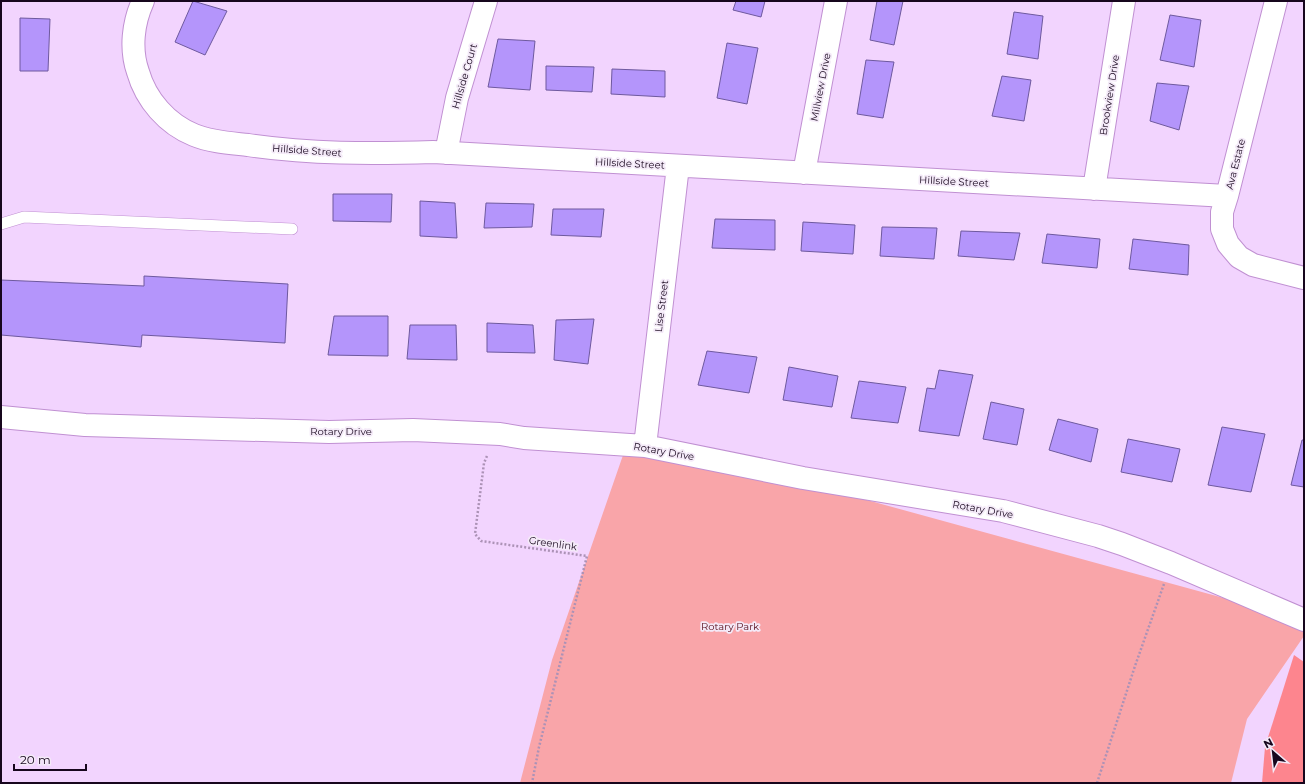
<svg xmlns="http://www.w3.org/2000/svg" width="1305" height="784" viewBox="0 0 1305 784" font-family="Montserrat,sans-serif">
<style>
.green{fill:#f9a5a9}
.forest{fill:#fd858e}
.building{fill:#b495fb;stroke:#6e599e}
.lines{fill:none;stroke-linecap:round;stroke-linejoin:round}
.service-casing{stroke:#c090d2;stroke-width:12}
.minor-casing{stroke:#c090d2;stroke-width:24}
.path{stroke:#ac92b6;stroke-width:2.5;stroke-dasharray:2 2;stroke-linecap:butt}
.service{stroke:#fff;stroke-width:11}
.minor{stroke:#fff;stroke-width:22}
.labels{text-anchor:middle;stroke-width:3.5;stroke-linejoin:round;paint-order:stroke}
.street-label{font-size:10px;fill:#17061d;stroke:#f4eaf8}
.park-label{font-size:10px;fill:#560a19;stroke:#f4eaf8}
</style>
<rect width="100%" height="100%" fill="#f2d4fe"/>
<path class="green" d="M 630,435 L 1304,620 L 1304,636 L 1247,719 L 1231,783 L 520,783 L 552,660 Z"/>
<path class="forest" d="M 1294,655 L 1304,662 L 1304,783 L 1262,783 L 1265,747 Z"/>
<path class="building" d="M 193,1 L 227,11 L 205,55 L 175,42 Z
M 736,1 L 765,1 L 761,17 L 733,10 Z
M 877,1 L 903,1 L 894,45 L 870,40 Z
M 1014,12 L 1043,16 L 1038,59 L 1007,54 Z
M 1170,15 L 1201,20 L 1194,67 L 1160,60 Z
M 20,18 L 50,19 L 48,71 L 20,71 Z
M 498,39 L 535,41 L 530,90 L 488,87 Z
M 727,43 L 758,48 L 747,104 L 717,98 Z
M 866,60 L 894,62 L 883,118 L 857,114 Z
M 546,66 L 594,67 L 592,92 L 546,90 Z
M 612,69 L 665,71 L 665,97 L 611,94 Z
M 1002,76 L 1031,80 L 1024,121 L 992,116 Z
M 1157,83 L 1189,86 L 1179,130 L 1150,121 Z
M 333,194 L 392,194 L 391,222 L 333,221 Z
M 420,201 L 455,203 L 457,238 L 420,236 Z
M 486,203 L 534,204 L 532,227 L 484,228 Z
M 553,209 L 604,209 L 601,237 L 551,235 Z
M 715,219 L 775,220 L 775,250 L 712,248 Z
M 803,222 L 855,225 L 853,254 L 801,251 Z
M 882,227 L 937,228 L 934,259 L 880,256 Z
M 961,231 L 1020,233 L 1014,260 L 958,256 Z
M 1047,234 L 1100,239 L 1097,268 L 1042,263 Z
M 1133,239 L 1189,245 L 1188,275 L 1129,269 Z
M 144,276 L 288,284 L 285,343 L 142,335 L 141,347 L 1,335 L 1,280 L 144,286 Z
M 334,316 L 388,316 L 388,356 L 328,355 Z
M 594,319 L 588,364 L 554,360 L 556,320 Z
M 487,323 L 533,325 L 535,353 L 487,352 Z
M 410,325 L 456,325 L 457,360 L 407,359 Z
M 707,351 L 757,357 L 749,393 L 698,385 Z
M 789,367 L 838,376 L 832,407 L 783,400 Z
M 939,370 L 973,375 L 959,436 L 919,431 L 927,388 L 935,389 Z
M 859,381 L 906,387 L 898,423 L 851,418 Z
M 991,402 L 1024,409 L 1017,445 L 983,439 Z
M 1058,419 L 1098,429 L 1091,462 L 1049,450 Z
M 1222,427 L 1265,434 L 1251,492 L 1208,485 Z
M 1128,439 L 1180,449 L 1172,482 L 1121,472 Z
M 1302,440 L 1304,440 L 1304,487 L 1291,485 Z"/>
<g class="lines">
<g class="service-casing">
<path id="service" d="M 1,224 L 24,217 L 292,229"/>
</g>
<g class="minor-casing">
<path id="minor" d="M 143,1 C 133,23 130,49 138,72 C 146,100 167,124 194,135 C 211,142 230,143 248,145 C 309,154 371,154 433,152 L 1227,196
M 1276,1 L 1227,196 L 1222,212 L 1222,229 L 1228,244 L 1239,257 L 1253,265 L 1304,278
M 446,153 L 457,98 L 486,1
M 804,173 L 836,1
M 1094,189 L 1124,1
M 1,417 L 85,425 L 329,432 L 413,430 L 500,434 L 524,438 L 645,446 L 803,478 L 1003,511 L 1098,536 L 1122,544 L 1171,563 L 1304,620
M 645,446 L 678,166"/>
</g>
<path class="path" d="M 487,456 L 484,463 L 475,534 L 481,541 L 587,556 L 539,747 L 532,783
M 1097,783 L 1135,666 L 1164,584"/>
<use href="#service" class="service"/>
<use href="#minor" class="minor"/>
</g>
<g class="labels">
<g class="street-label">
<text transform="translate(464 76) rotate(-74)" y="4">Hillside Court</text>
<text transform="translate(820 87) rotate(-79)" y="4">Millview Drive</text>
<text transform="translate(1109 95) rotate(-81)" y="4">Brookview Drive</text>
<text transform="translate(307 150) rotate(4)" y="4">Hillside Street</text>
<text transform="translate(630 163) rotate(3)" y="4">Hillside Street</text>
<text transform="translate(1235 164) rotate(-76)" y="4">Ava Estate</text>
<text transform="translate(954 181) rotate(3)" y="4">Hillside Street</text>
<text transform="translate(661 306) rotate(-83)" y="4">Lise Street</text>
<text x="341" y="435">Rotary Drive</text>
<text transform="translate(664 451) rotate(10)" y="4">Rotary Drive</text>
<text transform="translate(983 509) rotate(10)" y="4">Rotary Drive</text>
<text transform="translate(553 543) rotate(8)" y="4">Greenlink</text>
</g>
<g class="park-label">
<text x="730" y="630">Rotary Park</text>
</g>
</g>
<rect width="1305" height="784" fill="none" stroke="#17061d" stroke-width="4"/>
<g transform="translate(1273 752) rotate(332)" stroke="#f4eaf8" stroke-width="3" paint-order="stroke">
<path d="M0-3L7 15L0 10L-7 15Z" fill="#17061d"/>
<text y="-6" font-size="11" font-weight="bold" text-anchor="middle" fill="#17061d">N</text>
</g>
<path d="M14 764v6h72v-6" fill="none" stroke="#17061d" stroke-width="2"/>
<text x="20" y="764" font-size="12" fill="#17061d" stroke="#f4eaf8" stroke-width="3" paint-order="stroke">20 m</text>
</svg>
